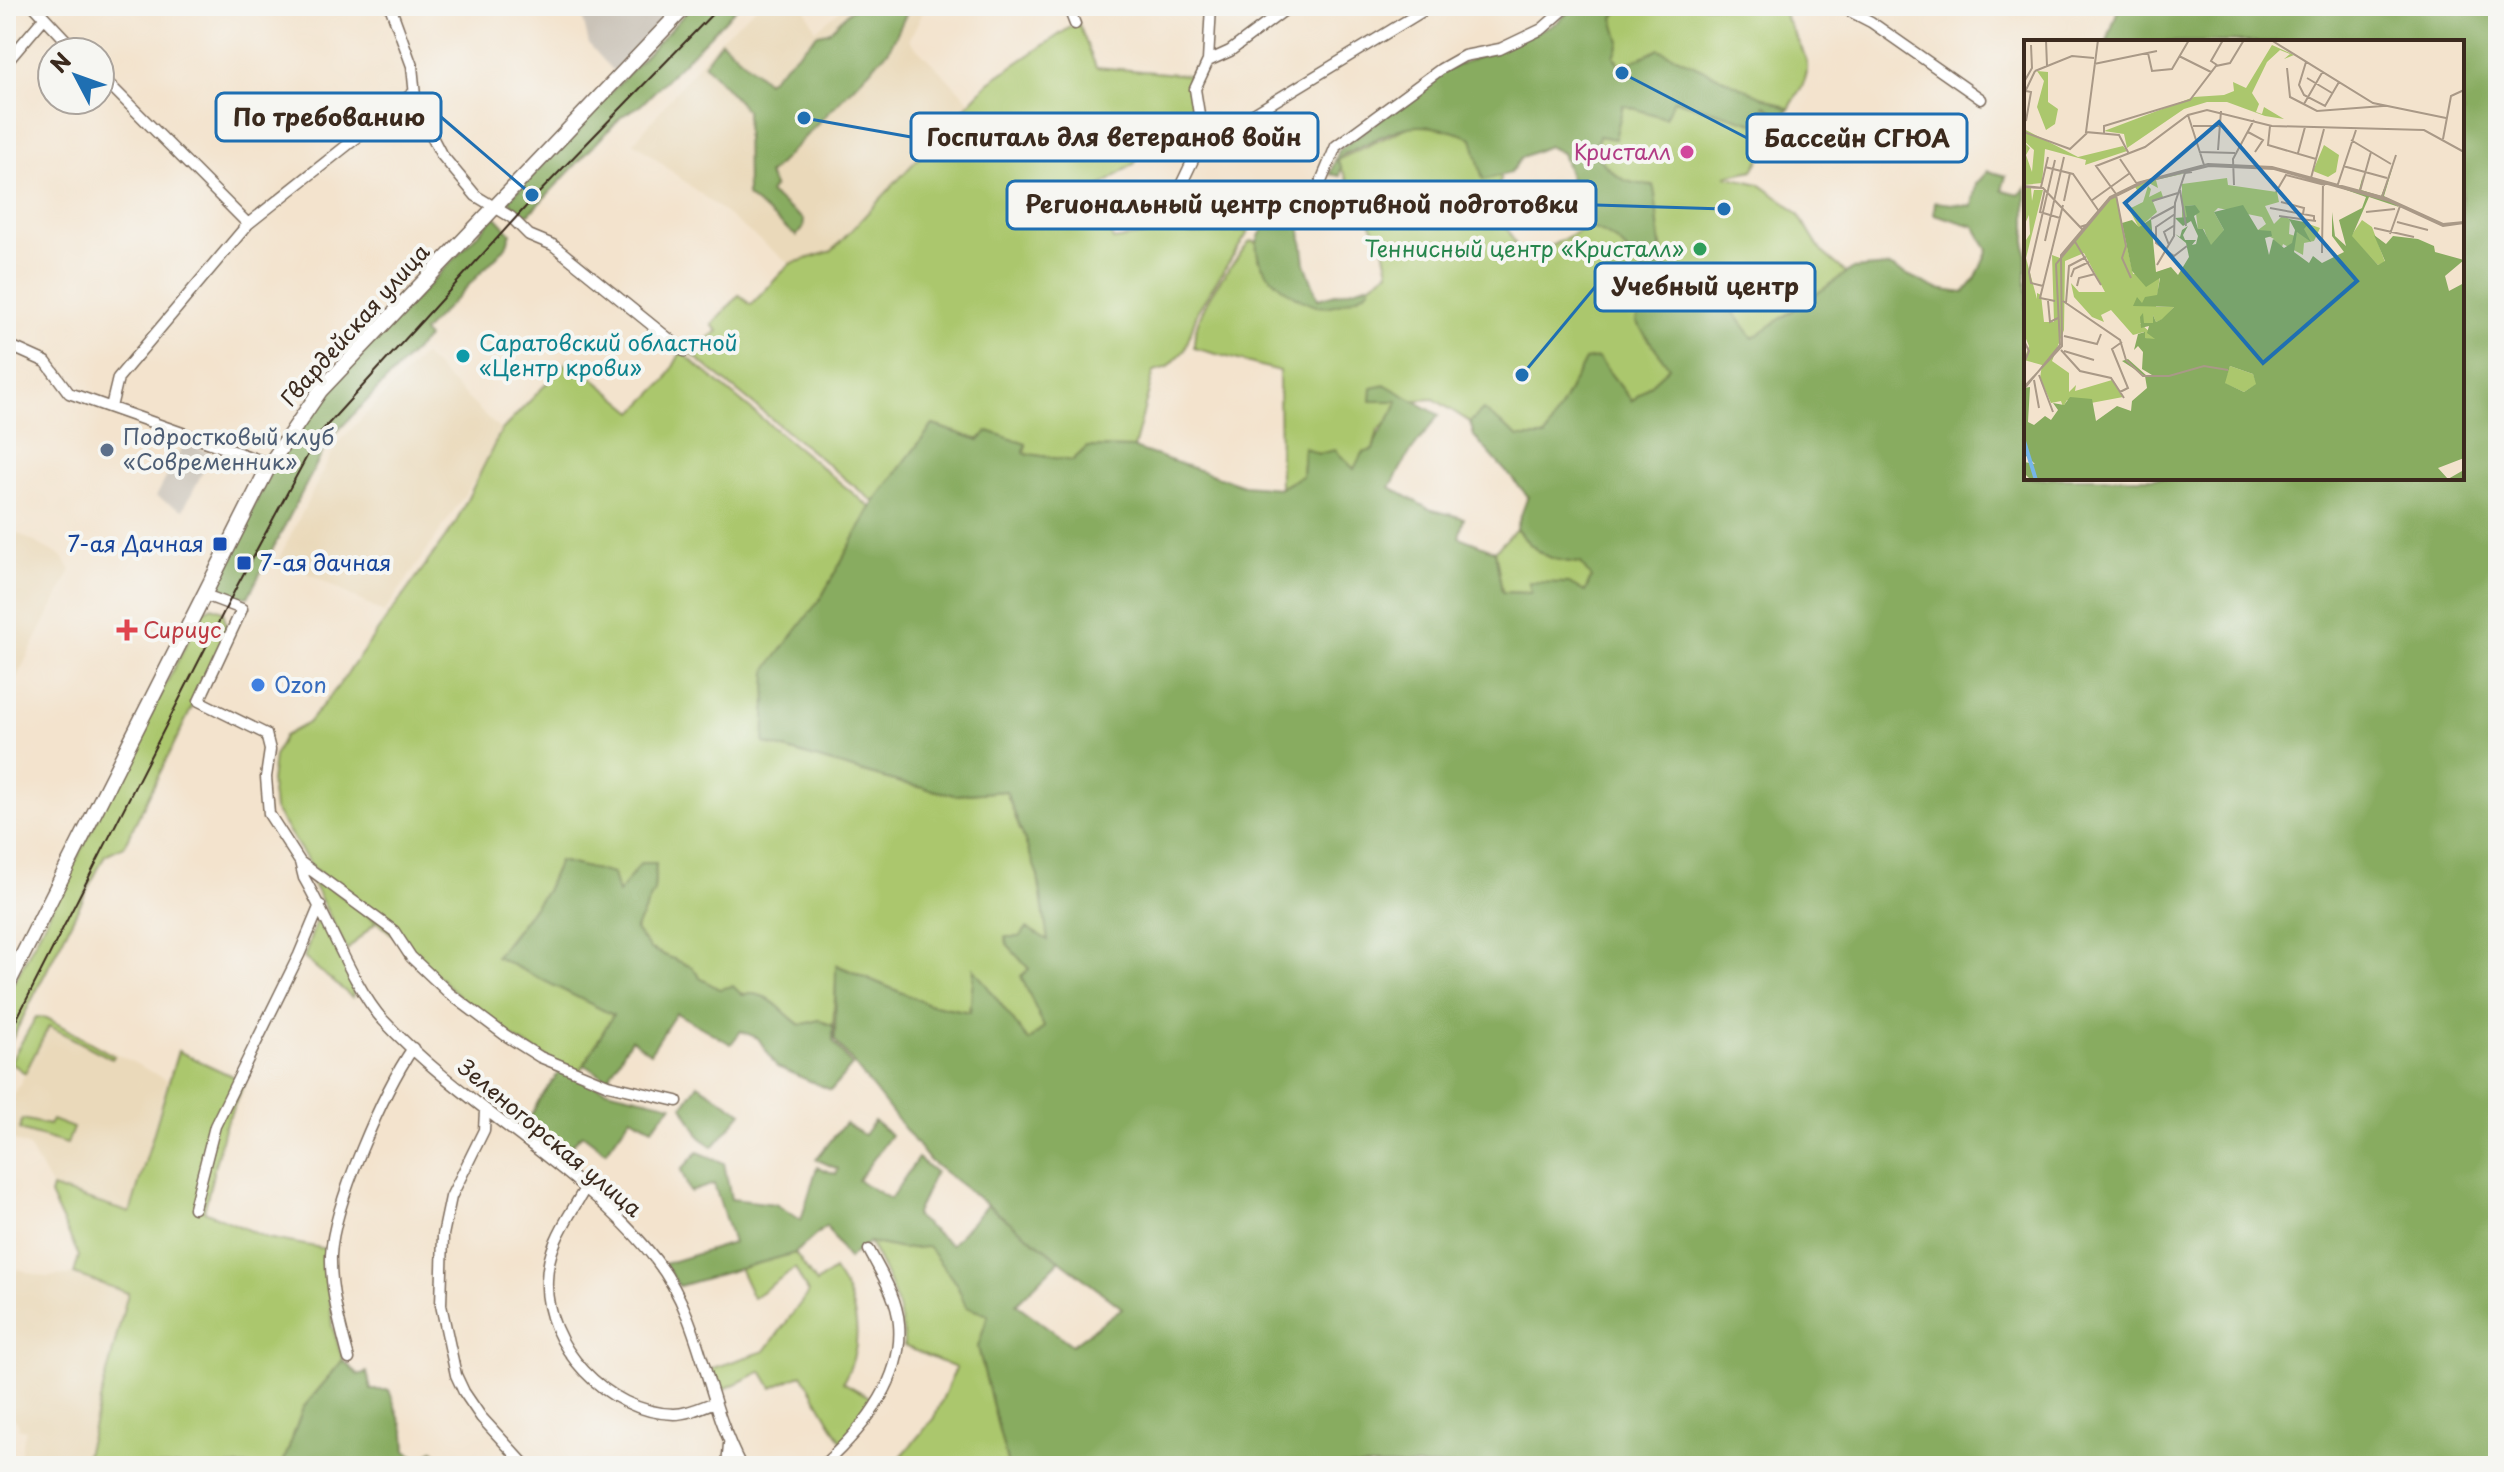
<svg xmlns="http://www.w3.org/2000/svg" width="2504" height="1472" viewBox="0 0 2504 1472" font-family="'Playpen Sans',sans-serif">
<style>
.built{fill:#ead9ba}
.industrial{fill:#cac3b8}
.green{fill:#abc76d;stroke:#737846;stroke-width:2}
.forest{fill:#88ac60;stroke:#626b3f;stroke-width:2}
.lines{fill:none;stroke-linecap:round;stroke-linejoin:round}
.street-casing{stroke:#7b6b5b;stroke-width:13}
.secondary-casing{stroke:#7b6b5b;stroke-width:17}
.street{stroke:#fff;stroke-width:10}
.secondary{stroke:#fff;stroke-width:14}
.tram{stroke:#3b2a1e;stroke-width:2}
.hotel-dot{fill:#d1479c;stroke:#f6f6f2;stroke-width:3}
.leisure-dot{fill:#2e9e5b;stroke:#f6f6f2;stroke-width:3}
.culture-dot{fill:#0f9aa8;stroke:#f6f6f2;stroke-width:3}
.service-dot{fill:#5c6f8a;stroke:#f6f6f2;stroke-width:3}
.transit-dot{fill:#1a4fb4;stroke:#f6f6f2;stroke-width:3}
.health-dot{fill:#e0444e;stroke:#f6f6f2;stroke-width:3}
.shop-dot{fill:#3f7fe0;stroke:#f6f6f2;stroke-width:3}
.labels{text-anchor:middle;stroke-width:8;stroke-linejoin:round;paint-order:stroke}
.hotel-label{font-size:22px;fill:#b23c85;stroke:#f6f6f2;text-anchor:end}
.leisure-label{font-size:22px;fill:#27864d;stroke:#f6f6f2;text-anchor:end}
.street-label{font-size:22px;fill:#3b2a1e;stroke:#f6f6f2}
.culture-label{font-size:22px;fill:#0d838f;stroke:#f6f6f2;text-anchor:start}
.service-label{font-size:22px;fill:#4e5e75;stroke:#f6f6f2;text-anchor:start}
.transit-label{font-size:22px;fill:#164399;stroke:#f6f6f2;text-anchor:end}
.health-label{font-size:22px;fill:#be3a42;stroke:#f6f6f2;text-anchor:start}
.shop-label{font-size:22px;fill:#366cbe;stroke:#f6f6f2;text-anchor:start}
.inset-river{fill:none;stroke:#76b5e9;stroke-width:4}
.inset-road{fill:none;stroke:#a99987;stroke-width:2}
.view{fill:#1f6fb2;fill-opacity:0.15;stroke:#1f6fb2;stroke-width:4}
.inset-edge{fill:none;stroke:#3b2a1e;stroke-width:4}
.leader{fill:none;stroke:#1f6fb2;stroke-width:3}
.callout-dot{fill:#1f6fb2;stroke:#f6f6f2;stroke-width:3}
.callout{fill:#f6f6f2;stroke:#1f6fb2;stroke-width:3}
.callout-label{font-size:24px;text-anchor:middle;font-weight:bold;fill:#3b2a1e}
</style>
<rect width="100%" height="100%" fill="#f6f6f2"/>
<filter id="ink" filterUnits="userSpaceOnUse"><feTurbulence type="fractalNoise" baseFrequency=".0125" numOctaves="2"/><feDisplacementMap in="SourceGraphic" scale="16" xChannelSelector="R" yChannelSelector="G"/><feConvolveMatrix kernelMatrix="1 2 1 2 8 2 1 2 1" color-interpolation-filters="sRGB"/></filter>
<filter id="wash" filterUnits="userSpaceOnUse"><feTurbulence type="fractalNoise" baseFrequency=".006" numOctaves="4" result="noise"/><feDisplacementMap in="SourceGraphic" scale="32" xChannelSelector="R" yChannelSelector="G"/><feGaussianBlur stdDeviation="1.8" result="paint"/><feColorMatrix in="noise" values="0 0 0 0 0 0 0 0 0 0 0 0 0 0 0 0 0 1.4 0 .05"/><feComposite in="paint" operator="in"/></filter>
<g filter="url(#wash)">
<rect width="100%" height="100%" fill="#f3e3cd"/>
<path class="built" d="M 758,6 L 804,6 L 816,30 L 845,6 L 926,6 L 909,40 L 970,101 L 832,251 L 790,264 L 634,142 L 720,39 Z
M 423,355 L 501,431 L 487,462 L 384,613 L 279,558 L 337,444 Z
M 6,527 L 61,556 L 71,570 L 16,679 L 6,674 Z
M 52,1020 L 167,1080 L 130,1214 L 52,1188 L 29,1147 L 6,1137 L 6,1111 Z
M 17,1269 L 46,1277 L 74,1274 L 128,1293 L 83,1466 L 17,1466 L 26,1430 L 18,1428 L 19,1424 L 6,1409 L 6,1311 Z"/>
<path class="industrial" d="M 580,6 L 678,6 L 614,72 L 589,44 Z
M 185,442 L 212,454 L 183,510 L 156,497 Z"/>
<path class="green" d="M 1574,6 L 1781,6 C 1786,25 1809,53 1807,69 C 1807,82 1795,98 1789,109 L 1763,97 L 1765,104 L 1781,118 L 1785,117 L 1753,170 L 1726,176 L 1759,184 L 1786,203 L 1798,214 L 1821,251 L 1848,274 L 1755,345 L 1714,310 L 1668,294 L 1653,189 L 1599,181 L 1593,140 L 1554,25 Z
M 1078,22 L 1096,67 L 1188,75 L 1192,105 L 1188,149 L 1143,144 L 1135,163 L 1097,189 L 1113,240 L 1156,233 L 1174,215 L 1189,234 L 1249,231 L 1198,310 L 1185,350 L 1168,367 L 1154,371 L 1134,448 L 1087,447 L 1072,461 L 1023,453 L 1026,445 L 979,440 L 933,425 L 874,502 L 690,353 L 718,331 L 712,325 L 739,295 L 751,305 L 790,264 L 832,251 L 989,82 Z
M 1425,119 L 1481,132 L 1501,179 L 1493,200 L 1519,251 L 1549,247 L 1609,215 L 1669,302 L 1670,367 L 1632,401 L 1603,364 L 1747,638 L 1483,411 L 1470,422 L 1434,399 L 1399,401 L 1393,418 L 1378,430 L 1373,450 L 1354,469 L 1304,448 L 1302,476 L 1280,488 L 1279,371 L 1194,348 C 1193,309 1227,271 1250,241 L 1258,242 L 1258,259 L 1317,306 L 1350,299 L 1389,271 L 1384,248 L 1337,160 Z
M 681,352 L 871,508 L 821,598 L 764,743 L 901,783 L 955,795 L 1006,791 L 1020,830 L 1239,1109 L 985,1028 L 969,1006 L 970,1012 L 928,1004 L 837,965 L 833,1026 L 819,1020 L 800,1025 L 767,998 L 719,989 L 700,978 L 692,967 L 650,949 L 635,930 L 654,891 L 656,863 L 641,864 L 618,893 L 612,874 L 559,861 L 546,891 L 496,956 L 613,1015 L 580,1071 L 554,1062 L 483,1019 L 405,945 L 312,867 L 274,809 L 271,782 L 274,756 L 284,736 L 308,723 L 336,689 L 455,524 L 501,431 L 570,359 L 634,412 L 666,380 Z
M 1516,529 C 1537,554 1548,561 1581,563 L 1591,578 L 1585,593 L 1529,583 L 1532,593 L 1502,592 L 1495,551 Z
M 212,607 L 223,611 L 228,634 L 124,846 L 105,855 L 6,1051 L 6,998 L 203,611 Z
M 310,872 L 376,922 L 347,950 L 308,874 Z
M 321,918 C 327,935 357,985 353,998 L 304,958 L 316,921 Z
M 36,1017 L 47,1018 L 114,1056 L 112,1059 L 49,1026 L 25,1073 L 10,1062 Z
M 178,1051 L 245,1082 L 224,1128 L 204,1211 L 267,1238 L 327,1249 L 332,1325 L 343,1360 L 303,1408 L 284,1461 L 286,1466 L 83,1466 L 128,1293 L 74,1274 L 79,1256 L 50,1195 L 52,1188 L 130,1213 Z
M 22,1119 L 49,1125 L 52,1120 L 73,1128 L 67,1144 L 20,1130 Z
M 899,1212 L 1004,1310 L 978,1347 L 1008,1466 L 893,1466 L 934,1418 L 956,1368 L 904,1346 C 903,1308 887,1275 869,1242 Z
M 795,1253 L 816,1283 L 834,1270 C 859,1305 865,1344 843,1382 L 875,1400 L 842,1442 L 802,1374 L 772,1388 L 762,1371 L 716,1393 L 710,1369 L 765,1351 L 808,1293 L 795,1268 L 753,1298 L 739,1268 Z"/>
<path class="forest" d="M 692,6 L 737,8 L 641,105 L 622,116 L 529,214 L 519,214 L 509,200 Z
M 855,6 L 910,6 L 889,50 L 768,175 L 774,186 L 769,193 L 804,220 L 803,229 L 796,236 L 747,196 L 746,110 L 704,64 L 721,41 L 767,82 L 818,34 L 828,32 Z
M 1577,6 L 1621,6 L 1613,18 L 1620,42 L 1614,56 L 1620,67 L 1659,49 L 1789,109 L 1781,118 L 1765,105 L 1757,124 L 1674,100 L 1665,118 L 1623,105 L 1615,139 L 1599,136 L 1593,154 C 1618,175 1618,184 1653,185 C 1662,215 1651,265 1681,287 C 1692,295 1705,292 1713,304 L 1724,299 L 1753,338 L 1852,269 L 1889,266 L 1937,289 L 1964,293 L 1975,280 L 1988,250 L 1974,226 L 1934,214 L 1935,202 L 1972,206 L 1976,184 L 1988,171 L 2006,176 L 2002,190 L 2020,194 L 2026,188 L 2026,478 L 2462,478 L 2462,42 L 2107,42 L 2119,6 L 2498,6 L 2498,1466 L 1008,1466 L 978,1347 L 988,1315 L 966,1307 L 957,1285 L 928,1247 L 902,1249 L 869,1242 L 848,1259 L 826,1226 L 795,1253 L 679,1286 L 664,1264 L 733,1243 L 714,1184 L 690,1192 L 681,1170 L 698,1152 L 724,1163 L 731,1199 L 775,1204 L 801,1220 L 817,1167 L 836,1174 L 838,1169 L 816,1159 L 845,1123 L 864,1135 L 874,1121 L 891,1135 L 858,1180 L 890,1199 L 918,1158 L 935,1172 L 915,1216 L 951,1245 L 987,1205 L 1060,1260 L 1016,1304 L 1072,1345 L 1122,1308 L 930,1161 L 835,1040 L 836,965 L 928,1004 L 970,1012 L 974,969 L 1029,1041 L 1044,1027 L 1021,976 L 1029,969 L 1008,946 L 1005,937 L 1019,937 L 1027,928 L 1048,940 L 1038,876 L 1006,791 L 955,795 L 901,783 L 764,743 L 767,669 L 821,598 L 874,502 L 933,425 L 979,440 L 988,431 L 1026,444 L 1024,453 L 1072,461 L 1087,447 L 1134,448 L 1243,485 L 1280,488 L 1302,476 L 1304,447 L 1318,454 L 1335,450 L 1354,469 L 1362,453 L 1373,450 C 1379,426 1391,423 1398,401 L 1371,401 L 1372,388 L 1386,385 L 1439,415 L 1409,454 L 1390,487 L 1429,509 L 1464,518 L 1459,537 L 1495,551 L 1502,592 L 1531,593 L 1529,582 L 1569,583 L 1585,592 L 1591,578 L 1581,563 C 1548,561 1537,554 1516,529 L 1528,496 L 1474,436 L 1470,422 L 1483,410 L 1519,437 L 1545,437 L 1585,360 L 1598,358 L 1632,401 L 1669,367 L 1636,322 L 1639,310 L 1631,304 L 1638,295 L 1653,300 L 1658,295 C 1635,258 1616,225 1568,225 L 1558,207 L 1572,183 L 1562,153 L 1548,146 L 1522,157 L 1510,173 L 1483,180 L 1472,138 C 1409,114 1400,129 1342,155 L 1337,160 L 1341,166 L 1340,176 L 1330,174 L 1339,150 L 1444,71 L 1556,23 Z
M 1294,212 L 1300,223 L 1305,263 L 1318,299 L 1370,284 L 1370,288 C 1359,298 1332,309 1317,306 C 1291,300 1240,262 1262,231 C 1270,221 1283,217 1294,212 Z
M 495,216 L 511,233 L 506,247 L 423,332 L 427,338 L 329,440 L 248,597 L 221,596 L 215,587 L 270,473 L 323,395 Z
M 559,861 L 613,874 L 618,893 L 641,863 L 656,863 L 654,891 L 635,930 L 650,949 L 692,967 L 700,978 L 719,989 L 733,986 L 742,995 C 769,989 781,1012 800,1025 L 819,1020 L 833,1026 L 833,1041 L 852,1066 L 831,1090 L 777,1067 L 758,1038 L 741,1031 L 731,1044 L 676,1013 L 650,1053 L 631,1039 L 608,1079 L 584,1065 L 613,1015 L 496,957 L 546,891 Z
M 560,1071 L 607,1090 L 672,1105 L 652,1128 L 631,1117 L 606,1152 L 582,1134 L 556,1163 L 522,1133 L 539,1100 Z
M 698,1084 L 742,1113 L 713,1147 L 700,1137 L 683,1106 Z
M 343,1360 L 358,1375 L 367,1372 L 371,1390 L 389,1390 L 405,1433 L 406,1451 L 422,1460 L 433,1450 L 451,1466 L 286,1466 L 284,1461 L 303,1408 Z"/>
</g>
<g filter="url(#ink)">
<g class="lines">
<g class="street-casing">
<path id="street" d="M 34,6 L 77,52
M 390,6 L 412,66 L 416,106 L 441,154 L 476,196 L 511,217 L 529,235 L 553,245 L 684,351
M 1068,6 L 1075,24
M 1840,6 L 1871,22 L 1981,99
M 1208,61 L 1230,51 L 1290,6
M 6,63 L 44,18
M 100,75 L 248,224
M 1203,139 L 1195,89 L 1208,61 L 1211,6
M 1317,191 L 1336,146 L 1441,69 L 1464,56 L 1500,49 L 1542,29 L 1568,6
M 1168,212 L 1203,139 L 1247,118 L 1431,6
M 6,344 L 46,362 L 69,393 L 270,464
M 111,407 L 118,378 L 248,224 L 413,93
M 205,595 L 242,609 L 199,701 L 266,734 L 270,750 L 266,777 L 269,814 L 300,862 L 394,931 L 411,957 L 449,993 L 505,1035 L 540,1057 L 608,1085 L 677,1101
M 300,862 L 304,878 C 327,917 355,990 383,1020 C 464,1107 584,1168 656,1260 C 702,1319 706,1401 741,1466
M 485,1111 L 484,1130 L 451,1197 L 443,1235 L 441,1305 L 456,1375 L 464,1392 L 481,1417 L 526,1466
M 584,1190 C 567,1220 548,1244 547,1280 C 544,1345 607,1413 674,1414 C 688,1414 702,1407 715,1402
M 194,1208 L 215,1126 L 299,955 L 320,905
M 349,1359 C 340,1325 330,1291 331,1255 C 333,1206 384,1090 413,1048
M 727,1466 L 729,1444
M 822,1466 C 861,1431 904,1380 899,1324 C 897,1297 881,1273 869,1250"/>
</g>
<g class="secondary-casing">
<path id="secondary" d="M 6,988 L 270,464 L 320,391 L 686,6"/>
</g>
<use href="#street" class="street"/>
<use href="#secondary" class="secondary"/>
<path class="tram" d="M 6,1040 L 238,584 L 319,434 L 531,201 L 720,6"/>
</g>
</g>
<circle class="hotel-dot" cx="1687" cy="152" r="8"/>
<circle class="leisure-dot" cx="1700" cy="249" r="8"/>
<circle class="culture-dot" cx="463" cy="356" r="8"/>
<circle class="service-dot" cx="107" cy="450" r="8"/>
<g class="transit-dot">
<rect x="212" y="536" width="16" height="16" rx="4"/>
<rect x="236" y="555" width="16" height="16" rx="4"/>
</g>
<path class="health-dot" d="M123 618h8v8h8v8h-8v8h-8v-8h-8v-8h8z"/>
<circle class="shop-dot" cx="258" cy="685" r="8"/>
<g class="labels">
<g class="hotel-label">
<text x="1671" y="160">Кристалл</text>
</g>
<g class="leisure-label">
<text x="1684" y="257">Теннисный центр «Кристалл»</text>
</g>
<g class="street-label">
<text transform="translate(355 325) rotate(-48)" y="8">Гвардейская улица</text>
<text transform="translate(550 1138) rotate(40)" y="8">Зеленогорская улица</text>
</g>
<g class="culture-label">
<text x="479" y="351">Саратовский областной<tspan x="479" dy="25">«Центр крови»</tspan></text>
</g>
<g class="service-label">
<text x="123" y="445">Подростковый клуб<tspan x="123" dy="25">«Современник»</tspan></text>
</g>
<g class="transit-label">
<text x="204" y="552">7-ая Дачная</text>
<text x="260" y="571" text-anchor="start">7-ая дачная</text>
</g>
<g class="health-label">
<text x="143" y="638">Сириус</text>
</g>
<g class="shop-label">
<text x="274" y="693">Ozon</text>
</g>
</g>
<g transform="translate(2024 40)">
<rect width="440" height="440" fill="#f3e3cd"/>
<path d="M 248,5 L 270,15 L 260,19 L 266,14 L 256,10 L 243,22 L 228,53 L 235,64 L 232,72 L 238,74 L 240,67 L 260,79 L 241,76 L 203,62 L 183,62 L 160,69 L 103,108 L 100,94 L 80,91 L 170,57 L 200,55 L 210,51 L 209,42 L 222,48 ZM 13,31 L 24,32 L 24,62 L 34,69 L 31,84 L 22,90 L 13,67 L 20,41 ZM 0,89 L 54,117 L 99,106 L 103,111 L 61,125 L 62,120 L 21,109 L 18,143 L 0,145 L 0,102 L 6,108 L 2,115 L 8,132 L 10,110 L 0,101 ZM 300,105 L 315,115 L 312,132 L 304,137 L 289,131 ZM 167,132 L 132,140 L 134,148 L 123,142 L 115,153 L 111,147 L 92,156 L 109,234 L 136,234 L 132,267 L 150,267 L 139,279 L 132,282 L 129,275 L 129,284 L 116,283 L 130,296 L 134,288 L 153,278 L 156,282 L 129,300 L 120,298 L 120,292 L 109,295 L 87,270 L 77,275 L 80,282 L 68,277 L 50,257 L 47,243 L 55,252 L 81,252 L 60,213 L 41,221 L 40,290 L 28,321 L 45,333 L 45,352 L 52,345 L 51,351 L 88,340 L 99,357 L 67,363 L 43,360 L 39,367 L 37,361 L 27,363 L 16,338 L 18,325 L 0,320 L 5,306 L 0,294 L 0,203 L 6,194 L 5,175 L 0,186 L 0,147 L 7,148 L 8,161 L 10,150 L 19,150 L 2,218 L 13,259 L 13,253 L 17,255 L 20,282 L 30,282 L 28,215 L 36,218 L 82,162 L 121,140 ZM 203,138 L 204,145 L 253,152 L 255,162 L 241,166 L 250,184 L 258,176 L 266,179 L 265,194 L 271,196 L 279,182 L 296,188 L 290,201 L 280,203 L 279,215 L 259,204 L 251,228 L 250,199 L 234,190 L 242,184 L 238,177 L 194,168 L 190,172 L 200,190 L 195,233 L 180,189 L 174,190 L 171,165 L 162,166 L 164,177 L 158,178 L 158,144 ZM 124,146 L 127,149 L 125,157 L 137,151 L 139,157 L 129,162 L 133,172 L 115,188 L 105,169 L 119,162 ZM 338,180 L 348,187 L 361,222 L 354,225 L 327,196 ZM 206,326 L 229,334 L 233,344 L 220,352 L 200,343 Z" fill="#abc76d"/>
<path d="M 369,126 L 360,156 L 375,167 L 345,157 L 328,196 L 354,225 L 361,221 L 350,195 L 362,204 L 369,196 L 394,199 L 410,206 L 411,212 L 440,220 L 421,236 L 425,251 L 440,243 L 440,418 L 414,428 L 424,439 L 438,431 L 440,440 L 7,440 L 0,433 L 0,422 L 11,424 L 0,414 L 0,348 L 6,347 L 4,382 L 10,385 L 21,376 L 27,380 L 34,370 L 29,363 L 40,365 L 46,357 L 68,359 L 72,381 L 93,366 L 107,371 L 108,361 L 123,348 L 121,336 L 98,321 L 104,319 L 123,336 L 128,335 L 118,329 L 119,312 L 114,306 L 110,310 L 114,294 L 121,292 L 121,298 L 131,299 L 123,293 L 125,286 L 117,288 L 116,277 L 119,273 L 120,283 L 129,283 L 129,275 L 132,282 L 138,279 L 150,267 L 109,266 L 113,257 L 118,263 L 121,257 L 133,255 L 136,238 L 122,247 L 108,231 L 98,183 L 108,180 L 115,187 L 127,179 L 132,232 L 147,227 L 154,235 L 165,217 L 162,203 L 151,194 L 156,197 L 158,190 L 164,186 L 159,195 L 161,200 L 172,200 L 168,205 L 172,204 L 174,196 L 167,181 L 159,186 L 151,178 L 163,177 L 161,166 L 171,165 L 176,172 L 170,176 L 174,189 L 179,189 L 187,205 L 200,190 L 190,172 L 219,165 L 234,190 L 247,191 L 248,196 L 241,198 L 245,215 L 249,199 L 260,208 L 268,203 L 271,190 L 265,179 L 285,183 L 280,189 L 287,202 L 273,192 L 270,212 L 285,223 L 289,216 L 298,223 L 320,212 L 308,196 L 308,172 L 311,196 L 322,206 L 315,180 L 338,168 L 342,157 L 314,147 L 335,150 L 339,135 L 337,150 L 357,156 ZM 206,326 L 229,334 L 232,344 L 220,352 L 201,343 Z" fill="#88ac60" fill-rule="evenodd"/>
<path class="inset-river" d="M 0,401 L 12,440"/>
<path class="inset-road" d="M 22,0 L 23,26M 74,0 L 62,92 L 95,95 L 105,114M 247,0 L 349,63 L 422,78M 124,13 L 128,31 L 148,29 L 165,0M 155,16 L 187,32M 282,22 L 275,45 L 280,55 L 301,66 L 315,42M 70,24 L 133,11M 193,25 L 187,21 L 199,0M 263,28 L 266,57 L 293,71 L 359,66M 11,31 L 48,16 L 70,18M 283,38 L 308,53M 0,42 L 8,28 L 7,5M 2,51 L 7,52 L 2,81M 0,54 L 11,31M 280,64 L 299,31M 164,75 L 180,125M 169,86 L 196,86M 246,86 L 244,105 L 292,119M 0,92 L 46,109 L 63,93M 224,92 L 239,100 L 231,112M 80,94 L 80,86 L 166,60 L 192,26 L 206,23 L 220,0M 419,99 L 427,56 L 440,50M 327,100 L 367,124M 194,110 L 197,71M 175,112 L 211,113M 274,113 L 281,87M 319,126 L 363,138M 21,127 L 49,134 L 74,170M 287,138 L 300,89M 113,143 L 184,124 L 248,127 L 362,158 L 419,184 L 440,182M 210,145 L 209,119 L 230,80M 0,146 L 19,148 L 56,187 L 65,184M 0,147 L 19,148 L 58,189M 17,147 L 24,117M 313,147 L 332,90M 21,149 L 16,172 L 36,178M 156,150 L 162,186M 336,151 L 347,112M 252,152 L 262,135 L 301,145M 92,154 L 72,126 L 121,107 L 164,75 L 183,70 L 248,86 L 400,90 L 440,112M 92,155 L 102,206 L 98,218 L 107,238M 358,157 L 372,115M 40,161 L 46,133M 67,161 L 106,133M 128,161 L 154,153M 257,162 L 280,168 L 279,174M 246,168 L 290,176 L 290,182M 342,172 L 371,169M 151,174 L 132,187 L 132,203 L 150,216 L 163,206M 255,176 L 292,181M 127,179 L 151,166M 373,182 L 404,190M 350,188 L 390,197M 366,194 L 376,166M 50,200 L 77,245M 21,201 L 40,117M 145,205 L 140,192 L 151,185M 298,213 L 299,142M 133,225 L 150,196 L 151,163 L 161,133 L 168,132M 47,237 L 50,229 L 65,222M 19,246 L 7,243 L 5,232 L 31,120M 53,246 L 55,238 L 71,234M 24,261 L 26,282 L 34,278M 31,261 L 16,258 L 39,165M 39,261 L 96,300 L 102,320 L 119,336 L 145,336 L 180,326 L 204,330M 42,263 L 45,226 L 62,217M 40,296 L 73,304 L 77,294M 0,301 L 5,311 L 0,323M 37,310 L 56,331 L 87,338 L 100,358M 40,311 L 70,320M 15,335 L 29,372M 10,340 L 15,368M 0,347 L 38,306 L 37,215 L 86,157 L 113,144 L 96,119M 0,349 L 36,305 L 32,224 L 86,159 L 120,142 L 185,126 L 250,129 L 365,161 L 419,186 L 440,183M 96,352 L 104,348 L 88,309 L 98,302"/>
<path class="view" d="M 195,82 L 333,241 L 239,323 L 101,163 Z"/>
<rect width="440" height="440" class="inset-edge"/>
</g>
<path class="leader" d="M532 195L441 117M804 118L911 137M1622 73L1747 138M1724 209L1596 205M1522 375L1595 287"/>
<g class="callout-dot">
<circle cx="532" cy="195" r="8"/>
<circle cx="804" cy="118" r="8"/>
<circle cx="1622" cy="73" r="8"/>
<circle cx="1724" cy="209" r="8"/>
<circle cx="1522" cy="375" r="8"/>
</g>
<g class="callout">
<rect x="216" y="93" width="225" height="48" rx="8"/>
<rect x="911" y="113" width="407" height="48" rx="8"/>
<rect x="1747" y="114" width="220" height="48" rx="8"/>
<rect x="1007" y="181" width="589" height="48" rx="8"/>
<rect x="1595" y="263" width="220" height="48" rx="8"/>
</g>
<g class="callout-label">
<text x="329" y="126">По требованию</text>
<text x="1114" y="146">Госпиталь для ветеранов войн</text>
<text x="1857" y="147">Бассейн СГЮА</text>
<text x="1302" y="213">Региональный центр спортивной подготовки</text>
<text x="1705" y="295">Учебный центр</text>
</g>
<rect width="2504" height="1472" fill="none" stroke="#f6f6f2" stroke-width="32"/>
<g transform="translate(76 76) rotate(311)"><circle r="38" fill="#f6f6f2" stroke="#aba49d" stroke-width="2"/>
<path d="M0-6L14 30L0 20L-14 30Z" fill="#1f6fb2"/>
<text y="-12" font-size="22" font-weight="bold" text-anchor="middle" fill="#3b2a1e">N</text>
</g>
</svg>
